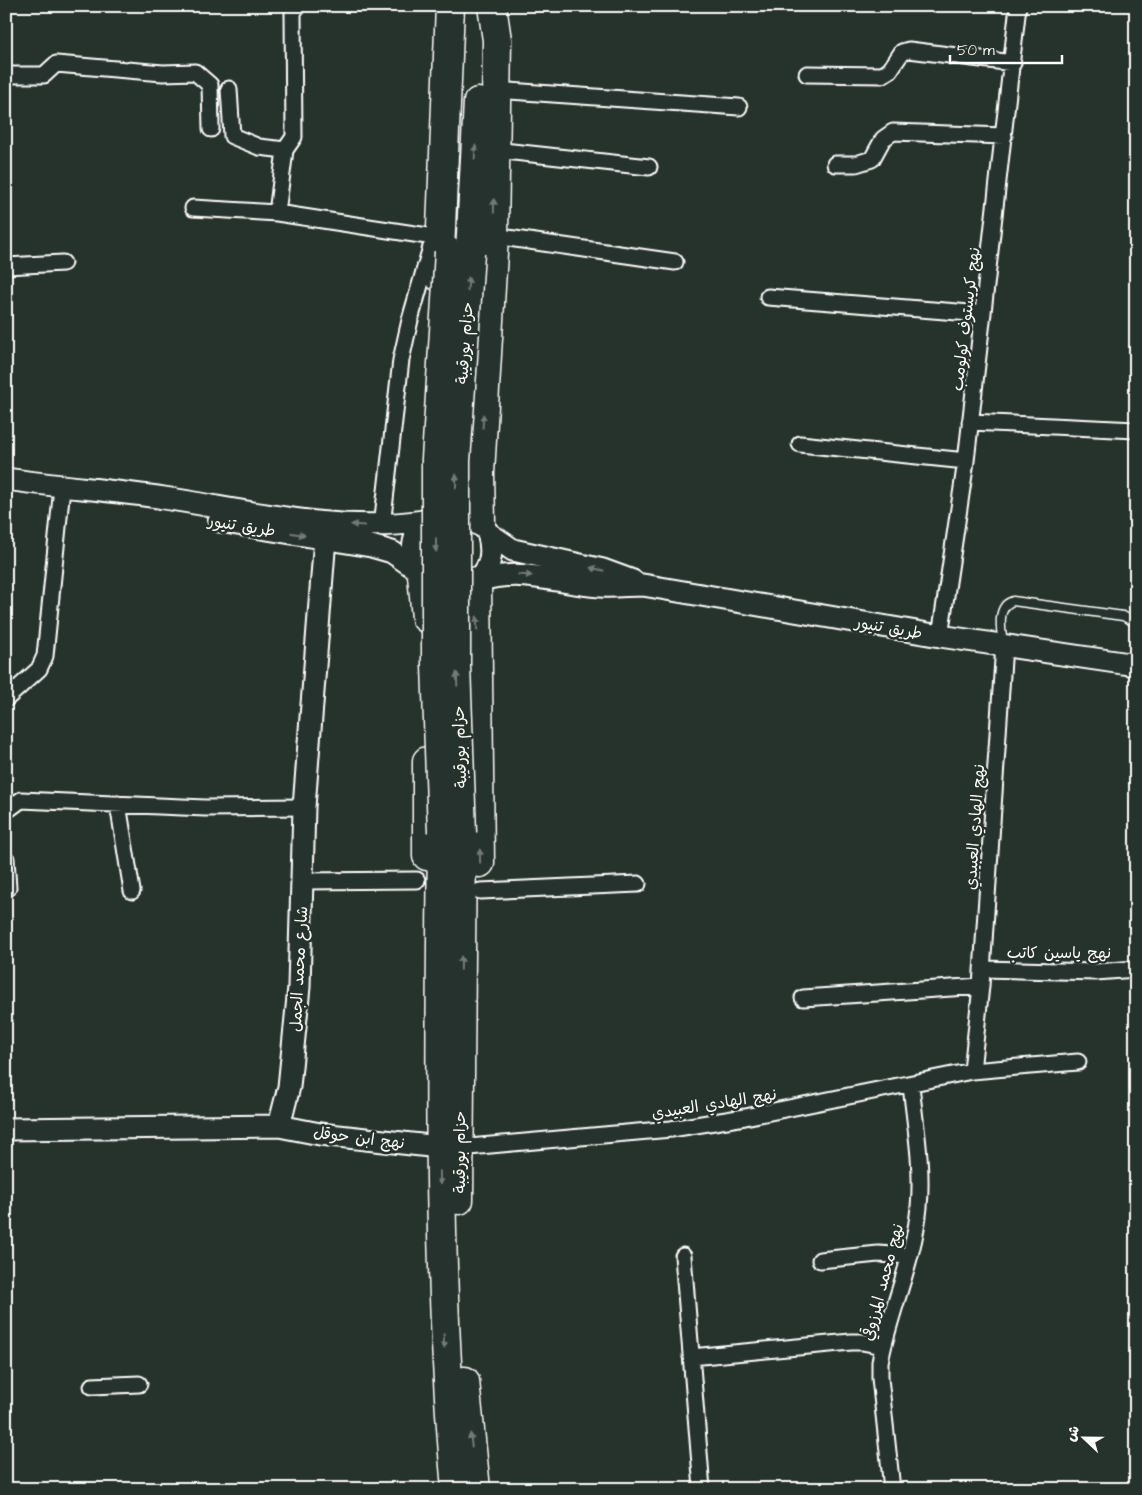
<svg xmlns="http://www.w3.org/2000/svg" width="1142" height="1495" viewBox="0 0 1142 1495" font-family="'Architects Daughter','Playpen Sans Arabic',sans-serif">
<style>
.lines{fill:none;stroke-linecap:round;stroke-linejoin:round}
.lane-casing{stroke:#fff;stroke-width:11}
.street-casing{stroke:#fff;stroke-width:19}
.secondary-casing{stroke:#fff;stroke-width:25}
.highway-casing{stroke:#fff;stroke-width:31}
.lane{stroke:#26332d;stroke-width:8}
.street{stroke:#26332d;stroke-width:15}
.secondary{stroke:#26332d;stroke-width:21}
.highway{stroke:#26332d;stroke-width:28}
.highway-bridge-casing{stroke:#fff;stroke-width:31;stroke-linecap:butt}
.highway-bridge{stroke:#26332d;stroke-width:28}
.oneway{fill:#727a76}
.labels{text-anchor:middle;stroke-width:5;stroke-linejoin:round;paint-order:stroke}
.street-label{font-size:16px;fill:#fff;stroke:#26332d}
</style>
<rect width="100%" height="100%" fill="#26332d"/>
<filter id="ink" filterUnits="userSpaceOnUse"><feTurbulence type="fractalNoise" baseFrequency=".02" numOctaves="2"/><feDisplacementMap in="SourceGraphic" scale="10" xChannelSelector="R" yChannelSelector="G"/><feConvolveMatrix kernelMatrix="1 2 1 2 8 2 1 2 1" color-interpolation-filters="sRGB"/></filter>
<g filter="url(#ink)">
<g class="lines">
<g class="lane-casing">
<path id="lane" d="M 1003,643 C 1001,630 996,606 1013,601 L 1123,616 L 1136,623"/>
</g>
<g class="street-casing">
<path id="street" d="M 807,74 L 882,75 L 890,70 L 902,52 L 909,50 L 1013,63
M 6,75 L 44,75 L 56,64 L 163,73 L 195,72 L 210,85 L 211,129
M 229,89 L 232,136 L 259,147 L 285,150 L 294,137 L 293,13 L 297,6
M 496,90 L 739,107
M 495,150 L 649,167
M 835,164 L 856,164 L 872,159 L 883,139 L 893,132 L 1004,136
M 193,208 L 277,213 L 434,237
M 277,213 L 285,150
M 494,236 L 675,262
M 6,266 L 63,263
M 768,297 L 983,314
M 970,422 L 1136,430
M 800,444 L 966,461
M 382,526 L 401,360 L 410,320 L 431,247
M 940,636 L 966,461 L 1018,6
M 6,699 L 39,669 L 45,656 L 62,487
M 118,804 L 132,891
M 6,811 L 21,800 L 205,808 L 304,807
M 6,859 L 8,888
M 302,881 L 417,880
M 480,891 L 638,884
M 982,969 L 1096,972 L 1136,969
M 803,998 L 981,986
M 972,1071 L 1078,1062
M 458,1148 L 671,1129 L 745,1117 L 972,1071 L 981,986 L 1004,645
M 683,1256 L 702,1489
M 820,1260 L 878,1254 L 909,1256
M 691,1357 L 851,1342 L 862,1342 L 883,1346
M 92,1386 L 139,1384
M 892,1489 L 880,1378 L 880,1362 C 890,1310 914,1260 919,1207 C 923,1166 915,1125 911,1085"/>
</g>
<g class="secondary-casing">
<path id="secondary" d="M 6,479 C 59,487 112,490 164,498 C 249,511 338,534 424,521
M 469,514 L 481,522 L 488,533 L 513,550 L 603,570 L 633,581
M 431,516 C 407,534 407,569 433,584
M 219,521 L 371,546 L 392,552 L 418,570
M 477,581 C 524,567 554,583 600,586 C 614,587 629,585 643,585 L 940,636 L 1136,665
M 471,584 C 491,573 494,553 488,533
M 279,1126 L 320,1134 L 439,1147
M 6,1129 L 279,1126 L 289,1087 L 299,987 L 304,807 L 325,538"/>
</g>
<g class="highway-casing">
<path id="highway" d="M 470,253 L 478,102
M 439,277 L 450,6
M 481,522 L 480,473 L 494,236 L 497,40 L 492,6
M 422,575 L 426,618
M 477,581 L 480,863
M 427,761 L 427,856
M 442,832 C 440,1052 436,1270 456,1489
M 459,1200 L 462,833
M 465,1381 L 476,1489"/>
</g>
<use href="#lane" class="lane"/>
<use href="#street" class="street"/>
<use href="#secondary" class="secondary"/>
<use href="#highway" class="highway"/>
<g class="highway-bridge-casing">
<path id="highway-bridge" d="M 442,832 L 436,665 L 436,459 L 449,252
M 462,833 L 456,665 L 456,461 L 470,253"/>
</g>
<use href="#highway-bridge" class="highway-bridge"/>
</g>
<defs><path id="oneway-solid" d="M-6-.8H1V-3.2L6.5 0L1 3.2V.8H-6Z" transform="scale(1.25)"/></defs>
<g class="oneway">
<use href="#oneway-solid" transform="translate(475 152) rotate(-87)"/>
<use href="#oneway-solid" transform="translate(494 206) rotate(-89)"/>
<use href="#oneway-solid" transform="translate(468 284) rotate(-86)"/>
<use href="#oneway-solid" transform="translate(483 421) rotate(-87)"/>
<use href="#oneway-solid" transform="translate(456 481) rotate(-90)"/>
<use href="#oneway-solid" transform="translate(358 525) rotate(-176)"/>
<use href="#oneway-solid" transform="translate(298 534) rotate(9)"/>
<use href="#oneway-solid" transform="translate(436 545) rotate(90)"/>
<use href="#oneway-solid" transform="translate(597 569) rotate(-167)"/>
<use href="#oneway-solid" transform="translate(525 575) rotate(6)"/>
<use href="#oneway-solid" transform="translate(477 623) rotate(-91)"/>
<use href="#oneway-solid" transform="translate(457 679) rotate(-92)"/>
<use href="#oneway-solid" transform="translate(480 856) rotate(-91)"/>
<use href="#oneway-solid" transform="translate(461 963) rotate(-89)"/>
<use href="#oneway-solid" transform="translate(440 1178) rotate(89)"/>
<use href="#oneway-solid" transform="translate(444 1341) rotate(87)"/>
<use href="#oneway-solid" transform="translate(471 1440) rotate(-96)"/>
</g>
</g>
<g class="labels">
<g class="street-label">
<text transform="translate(965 319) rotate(-83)" y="6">نهج كريستوف كولومب</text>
<text transform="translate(464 343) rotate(-86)" y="6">حزام بورقيبة</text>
<text transform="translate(242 525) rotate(9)" y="6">طريق تنيور</text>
<text transform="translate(889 627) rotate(10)" y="6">طريق تنيور</text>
<text transform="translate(459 747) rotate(-92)" y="6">حزام بورقيبة</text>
<text transform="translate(974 827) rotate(-86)" y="6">نهج الهادي العبيدي</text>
<text x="1059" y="958">نهج ياسين كاتب</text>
<text transform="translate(298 969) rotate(-87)" y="6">شارع محمد الجمل</text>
<text transform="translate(714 1103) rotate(-9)" y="6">نهج الهادي العبيدي</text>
<text transform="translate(359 1137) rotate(7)" y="6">نهج ابن حوقل</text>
<text transform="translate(459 1152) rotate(-90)" y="6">حزام بورقيبة</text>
<text transform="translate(882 1282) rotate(-75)" y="6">نهج محمد المرزوقي</text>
</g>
</g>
<rect width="1142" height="1495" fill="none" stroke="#26332d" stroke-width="25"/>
<rect x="12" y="12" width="1117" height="1470" fill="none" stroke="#fff" stroke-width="2" filter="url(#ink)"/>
<g transform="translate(1084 1438) rotate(292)" stroke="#26332d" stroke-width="4" paint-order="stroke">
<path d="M0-4L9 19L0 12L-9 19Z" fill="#ffffff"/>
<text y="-8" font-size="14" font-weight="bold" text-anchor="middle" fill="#ffffff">ش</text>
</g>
<path d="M950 55v8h112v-8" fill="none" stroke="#ffffff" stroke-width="2.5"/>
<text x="957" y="55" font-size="15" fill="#ffffff" stroke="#26332d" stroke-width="4" paint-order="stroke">50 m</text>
</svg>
